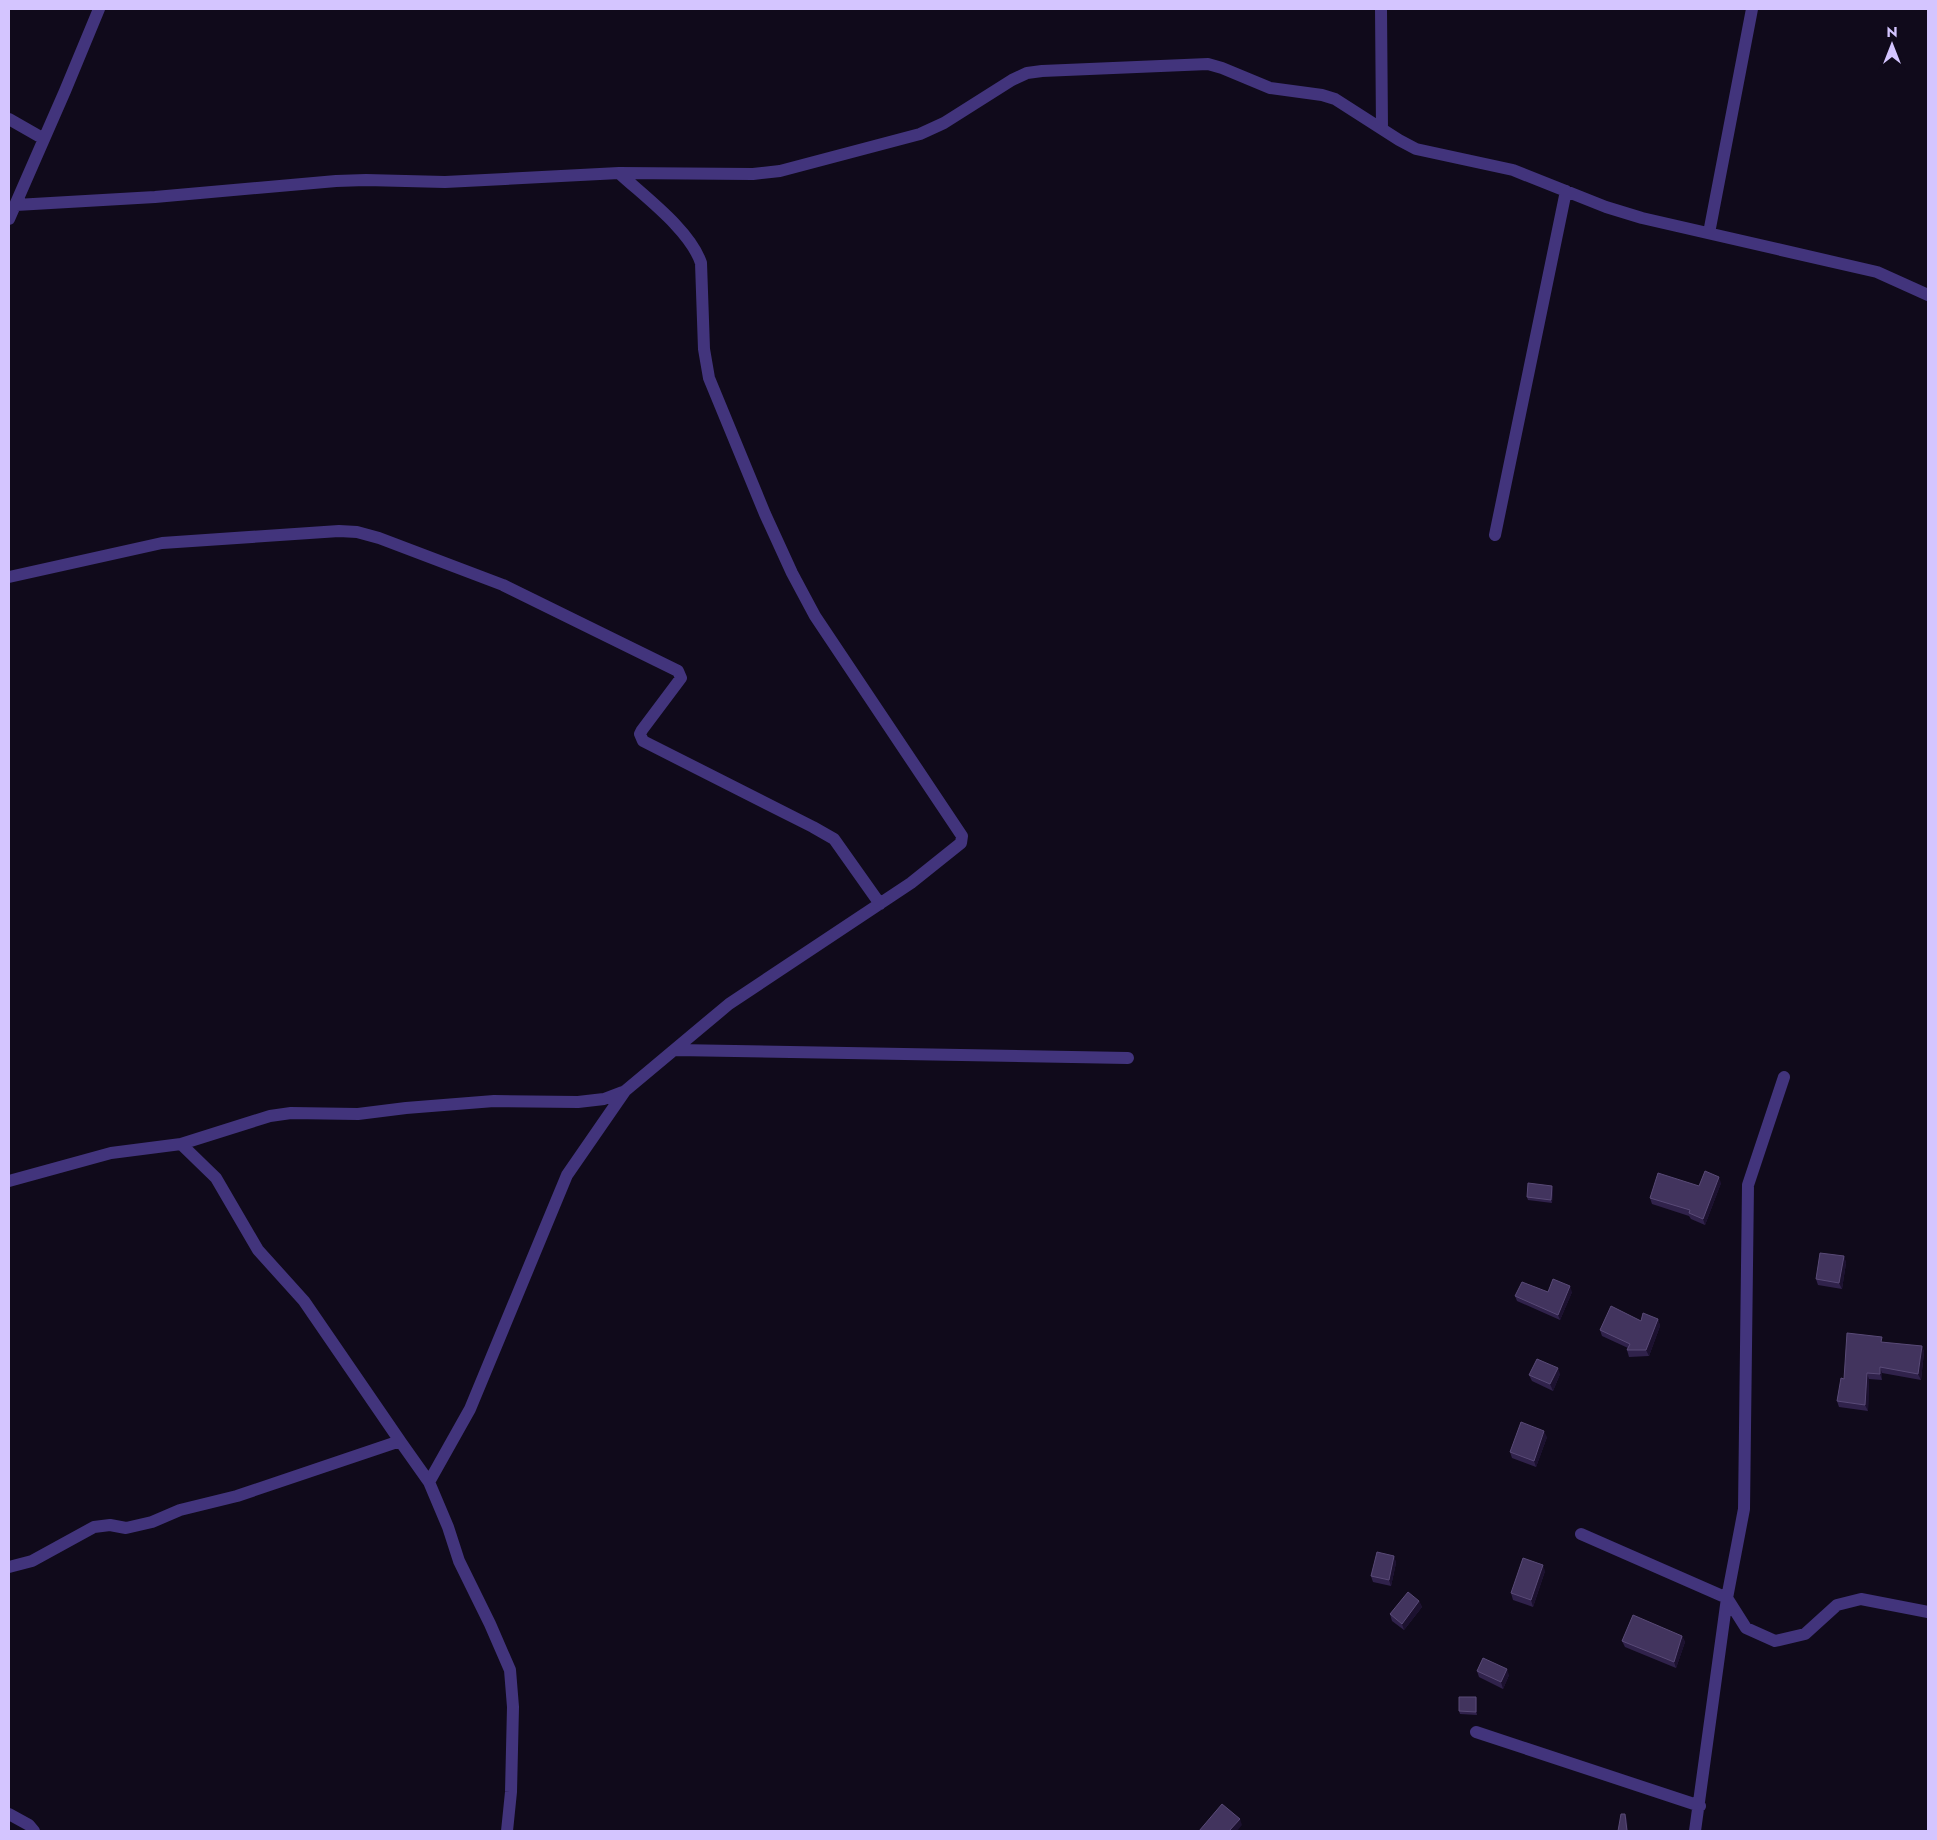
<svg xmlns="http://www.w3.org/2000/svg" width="1937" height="1840" viewBox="0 0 1937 1840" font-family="Jost,sans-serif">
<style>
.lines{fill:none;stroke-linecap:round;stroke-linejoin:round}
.minor{stroke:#42347c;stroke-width:12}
.wall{fill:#30224b}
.shaded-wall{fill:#1c112f}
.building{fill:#42345e;stroke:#594a77}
</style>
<rect width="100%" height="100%" fill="#100a1b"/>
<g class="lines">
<path class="minor" d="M 1381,9 L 1382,129
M 9,119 L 44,139
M 619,173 L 753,174 L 780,171 L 920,134 L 944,123 L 1012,80 L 1027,73 L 1042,71 L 1208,64 L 1222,68 L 1270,88 L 1322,95 L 1335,99 L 1399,140 L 1416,149 L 1513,170 L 1606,207 L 1642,218 L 1877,272 L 1928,295
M 9,219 L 65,91 L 99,9
M 1709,233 L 1752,9
M 1495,535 L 1566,191
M 9,577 L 162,543 L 339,531 L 357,532 L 379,538 L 503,585 L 678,671 L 681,678 L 642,730 L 640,734 L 643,741 L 813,827 L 834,839 L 880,904
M 676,1050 L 1128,1058
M 181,1144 L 216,1178 L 258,1250 L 304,1301 L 400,1441
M 9,1181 L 111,1153 L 181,1144 L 270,1116 L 291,1113 L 358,1114 L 406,1108 L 494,1101 L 578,1102 L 604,1099 L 625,1091 L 729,1004 L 911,883 L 961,843 L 962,836 L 815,616 L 792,573 L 765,514 L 709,378 L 704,349 L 701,263 C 690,230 645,197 619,173 L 445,182 L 366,180 L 336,181 L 155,197 L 16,205
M 429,1482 L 470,1409 L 567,1175 L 625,1091
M 1581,1534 L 1727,1598 L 1746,1628 L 1775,1641 L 1805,1634 L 1837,1605 L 1861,1599 L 1928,1612
M 9,1567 L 32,1561 L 94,1527 L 110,1525 L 126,1528 L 152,1522 L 180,1510 L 237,1496 L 400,1441 L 429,1482 L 448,1527 L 459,1561 L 490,1624 L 510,1670 L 513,1707 L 511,1792 L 507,1831
M 1476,1732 L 1700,1806
M 9,1814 L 29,1825 L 34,1831
M 1695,1831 L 1727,1598 L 1744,1509 L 1748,1185 L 1784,1077"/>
</g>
<path class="wall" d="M 1721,1183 L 1705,1225 L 1691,1219 L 1689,1216 L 1652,1204 L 1650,1198 L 1699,1186 Z
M 1553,1189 L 1552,1203 L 1528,1200 L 1527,1197 Z
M 1844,1256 L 1846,1263 L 1842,1289 L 1818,1285 L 1816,1279 Z
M 1548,1292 L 1572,1292 L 1560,1320 L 1517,1301 L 1515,1296 Z
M 1658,1319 L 1660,1326 L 1649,1356 L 1629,1357 L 1627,1350 L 1628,1348 L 1602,1336 L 1600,1330 L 1641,1321 Z
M 1884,1343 L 1922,1346 L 1924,1352 L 1921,1380 L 1882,1373 L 1882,1380 L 1869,1379 L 1868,1411 L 1839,1407 L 1837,1401 L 1844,1379 Z
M 1560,1374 L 1553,1391 L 1532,1381 L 1529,1375 Z
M 1547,1437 L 1536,1467 L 1512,1458 L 1510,1452 Z
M 1394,1556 L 1396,1563 L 1391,1586 L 1373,1582 L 1371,1576 Z
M 1545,1571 L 1533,1607 L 1513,1600 L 1511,1593 Z
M 1419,1601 L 1422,1607 L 1404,1630 L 1392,1621 L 1390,1614 Z
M 1682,1636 L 1685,1642 L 1676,1668 L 1625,1647 L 1622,1641 Z
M 1477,1671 L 1509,1675 L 1503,1689 L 1479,1677 Z
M 1476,1697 L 1477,1700 L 1477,1715 L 1460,1714 L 1459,1711 Z"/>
<path class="shaded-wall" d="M 1719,1177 L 1721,1183 L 1705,1225 L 1703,1219 Z
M 1552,1186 L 1553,1189 L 1552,1203 L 1551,1200 Z
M 1844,1256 L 1846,1263 L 1842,1289 L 1839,1283 Z
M 1570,1286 L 1572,1292 L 1560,1320 L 1558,1315 Z
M 1658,1319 L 1660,1326 L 1649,1356 L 1646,1350 Z
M 1922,1346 L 1924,1352 L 1921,1380 L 1918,1374 Z
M 1880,1367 L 1882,1373 L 1882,1380 L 1880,1374 Z
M 1558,1368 L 1560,1374 L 1553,1391 L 1550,1384 Z
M 1867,1373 L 1869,1379 L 1868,1411 L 1865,1405 Z
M 1544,1431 L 1547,1437 L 1536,1467 L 1534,1461 Z
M 1394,1556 L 1396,1563 L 1391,1586 L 1389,1580 Z
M 1543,1565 L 1545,1571 L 1533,1607 L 1531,1600 Z
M 1419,1601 L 1422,1607 L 1404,1630 L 1402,1624 Z
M 1682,1636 L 1685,1642 L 1676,1668 L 1674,1662 Z
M 1507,1669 L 1509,1675 L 1503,1689 L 1501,1682 Z
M 1476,1697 L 1477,1700 L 1477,1715 L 1476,1712 Z
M 1625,1814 L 1627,1819 L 1628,1831 L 1627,1831 Z
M 1240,1819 L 1242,1825 L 1237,1831 L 1229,1831 Z"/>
<path class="building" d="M 1705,1171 L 1719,1177 L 1703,1219 L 1689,1213 L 1690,1210 L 1650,1198 L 1658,1173 L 1699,1186 Z
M 1528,1183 L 1552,1186 L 1551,1200 L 1527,1197 Z
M 1820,1253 L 1844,1256 L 1839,1283 L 1816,1279 Z
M 1553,1279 L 1570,1286 L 1558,1315 L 1515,1296 L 1522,1282 L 1548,1292 Z
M 1611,1306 L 1641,1321 L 1643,1313 L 1658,1319 L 1646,1350 L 1627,1350 L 1630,1344 L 1600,1330 Z
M 1847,1333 L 1882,1337 L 1881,1342 L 1922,1346 L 1918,1374 L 1880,1367 L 1880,1374 L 1867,1373 L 1865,1405 L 1837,1401 L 1841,1378 L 1844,1379 Z
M 1537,1359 L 1558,1368 L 1550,1384 L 1529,1375 Z
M 1521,1422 L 1544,1431 L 1534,1461 L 1510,1452 Z
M 1377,1552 L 1394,1556 L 1389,1580 L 1371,1576 Z
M 1523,1558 L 1543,1565 L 1531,1600 L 1511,1593 Z
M 1408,1592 L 1419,1601 L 1402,1624 L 1390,1614 Z
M 1633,1615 L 1682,1636 L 1674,1662 L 1622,1641 Z
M 1483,1658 L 1507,1669 L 1501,1682 L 1477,1671 Z
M 1459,1697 L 1476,1697 L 1476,1712 L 1459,1711 Z
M 1222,1804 L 1240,1819 L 1229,1831 L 1199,1831 Z
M 1621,1814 L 1625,1814 L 1627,1831 L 1618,1831 Z"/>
<rect width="1937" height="1840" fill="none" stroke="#d4c5ff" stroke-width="20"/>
<g transform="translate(1892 45)" stroke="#100a1b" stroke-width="4" paint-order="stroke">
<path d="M0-4L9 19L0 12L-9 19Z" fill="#d4c5ff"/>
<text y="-8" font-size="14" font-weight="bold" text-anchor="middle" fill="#d4c5ff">N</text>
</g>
</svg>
